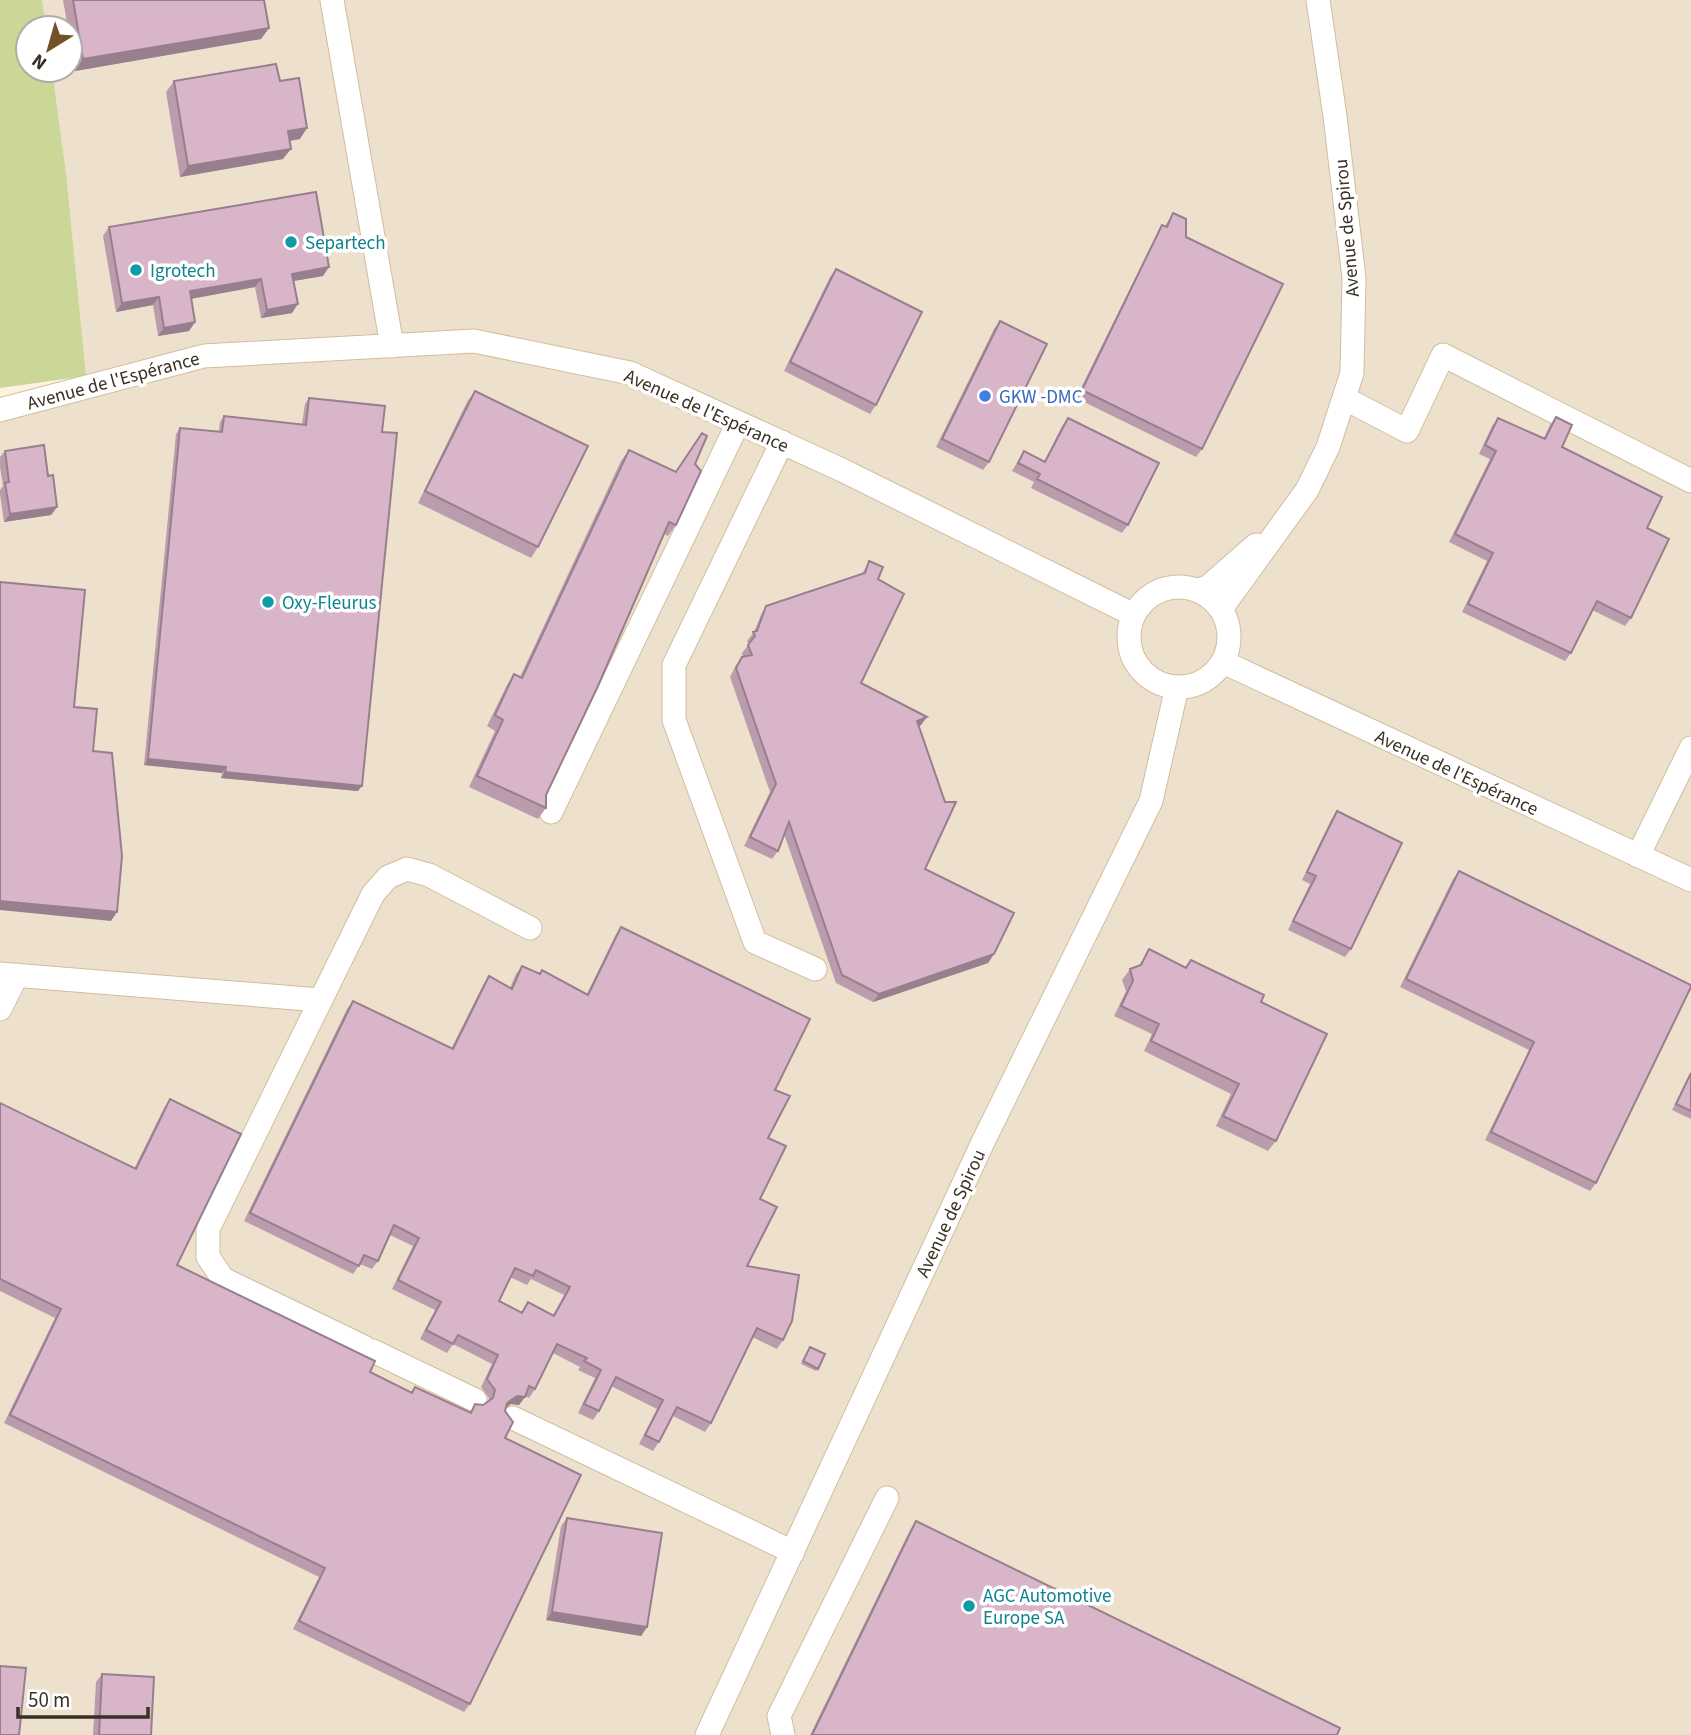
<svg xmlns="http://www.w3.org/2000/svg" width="1691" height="1735" viewBox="0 0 1691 1735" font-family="'Source Sans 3',sans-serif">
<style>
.industrial{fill:#ede1cd}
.green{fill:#cad796}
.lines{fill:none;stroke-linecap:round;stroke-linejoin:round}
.minor-casing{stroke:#d1bd9d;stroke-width:25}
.minor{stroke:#fff;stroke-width:23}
.wall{fill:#bb9cad;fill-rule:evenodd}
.shaded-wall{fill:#987f8d}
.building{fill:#d9b5c9;stroke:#987f8d;stroke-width:2;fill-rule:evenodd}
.culture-dot{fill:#0f9aa8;stroke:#fff;stroke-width:2.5}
.shop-dot{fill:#3f7fe0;stroke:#fff;stroke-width:2.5}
.labels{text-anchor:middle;stroke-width:7;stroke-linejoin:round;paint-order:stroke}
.street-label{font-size:19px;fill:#393124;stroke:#fff}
.culture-label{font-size:19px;fill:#0d838f;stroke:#fff;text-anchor:start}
.shop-label{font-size:19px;fill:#366cbe;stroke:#fff;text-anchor:start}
</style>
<rect width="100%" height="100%" fill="#fef2de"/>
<path class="industrial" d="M 42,0 L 1691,0 L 1691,1735 L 0,1735 L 0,423 L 86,375 L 50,70 L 70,70 L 70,28 L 45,28 Z"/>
<path class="green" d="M 0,0 L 42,0 L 46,28 L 28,28 L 28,70 L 52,70 L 66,174 L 86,376 L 0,388 Z"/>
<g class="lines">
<g class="minor-casing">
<path id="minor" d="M 332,0 L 392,346
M 1344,398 L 1407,431 L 1443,355 L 1691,481
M 0,410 L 204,356 L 474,341 L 630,373 L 842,470 L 1134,615
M 782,442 L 674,665 L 674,720 L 755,942 L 815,969
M1129 637a50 50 0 1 1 100 0a50 50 0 1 1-100 0Z
M 1198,590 L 1208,587 L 1256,545
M 1221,609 L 1307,490 L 1328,447 L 1352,373 L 1354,278 L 1335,116 L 1318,0
M 1223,662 L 1691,880
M 551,812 L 738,423
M 1638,856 L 1691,748
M 0,974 L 320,1000
M 0,1009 L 17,975
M 364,1347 L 223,1279 L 208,1257 L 208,1229 L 373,894 L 388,877 L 407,869 L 429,875 L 530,928
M 373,1351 L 475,1400
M 513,1418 L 793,1552
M 707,1735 L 983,1142 L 1151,801 L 1177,687
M 783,1735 L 779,1716 L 887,1498"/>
</g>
<use href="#minor" class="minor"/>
</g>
<path class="wall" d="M 63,0 L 264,0 L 269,28 L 261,39 L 75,71 L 70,39 L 70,28 L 68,28 Z
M 174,81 L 280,81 L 300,139 L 290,141 L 283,159 L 180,177 L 166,92 Z
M 1173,213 L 1202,449 L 1196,457 L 1076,398 L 1157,234 L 1162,225 L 1165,226 Z
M 109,227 L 323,276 L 294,281 L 292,313 L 261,318 L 255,287 L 191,299 L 195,322 L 189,331 L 158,336 L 153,305 L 116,312 L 103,236 Z
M 836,269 L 876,405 L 870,414 L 784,371 L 830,277 Z
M 1000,321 L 989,462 L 983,470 L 936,447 L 994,329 Z
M 475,391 L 538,547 L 531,558 L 418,503 L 467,402 Z
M 309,398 L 382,432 L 358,791 L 221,778 L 222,773 L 144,765 L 176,434 L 180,428 L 219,432 L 220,422 L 224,416 L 302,424 L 305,404 Z
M 1556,417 L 1562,447 L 1647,528 L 1631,618 L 1625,626 L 1592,610 L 1571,653 L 1565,661 L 1462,612 L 1487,561 L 1449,542 L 1490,459 L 1479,454 L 1492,426 L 1498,418 L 1544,438 L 1550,425 Z
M 1068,418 L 1128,525 L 1122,533 L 1031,488 L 1034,482 L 1012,471 L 1024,451 L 1044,462 L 1062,426 Z
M 629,450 L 676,472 L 695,464 L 676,525 L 668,536 L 664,534 L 546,795 L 546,808 L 538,819 L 469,787 L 495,731 L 487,726 L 507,685 L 514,674 L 520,677 L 621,461 Z
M 5,451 L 48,476 L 57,507 L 51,515 L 4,522 L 0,494 L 0,490 L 3,486 L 0,467 L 0,457 Z
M 869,561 L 878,579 L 861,683 L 921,725 L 919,726 L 925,869 L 994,954 L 988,963 L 873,1002 L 836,983 L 784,834 L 778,851 L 772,859 L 744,846 L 770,792 L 730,677 L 736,665 L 743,657 L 742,653 L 749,644 L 747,641 L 754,632 L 761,615 L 766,606 L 862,574 Z
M 1337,811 L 1351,949 L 1345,957 L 1288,930 L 1310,884 L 1302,880 L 1331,820 Z
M 1459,871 L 1596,1183 L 1590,1191 L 1485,1140 L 1529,1050 L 1400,987 L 1453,879 Z
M 621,927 L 775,1090 L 760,1199 L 747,1266 L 783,1340 L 777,1349 L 752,1337 L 711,1423 L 705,1432 L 673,1416 L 659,1442 L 653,1451 L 639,1444 L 657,1409 L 611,1386 L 599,1411 L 593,1420 L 578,1413 L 595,1378 L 578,1370 L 580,1367 L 553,1353 L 535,1389 L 529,1398 L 525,1396 L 519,1405 L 511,1404 L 506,1408 L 505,1438 L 470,1704 L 464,1712 L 293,1629 L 319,1577 L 4,1423 L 55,1318 L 0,1291 L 0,1103 L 134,1169 L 164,1108 L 170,1099 L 177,1265 L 370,1372 L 411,1392 L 415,1387 L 470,1412 L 475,1404 L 483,1405 L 488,1402 L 489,1398 L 481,1387 L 492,1364 L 453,1344 L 447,1353 L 420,1339 L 435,1310 L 392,1289 L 413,1246 L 390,1235 L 378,1261 L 372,1269 L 360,1264 L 353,1274 L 244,1221 L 347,1009 L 353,1001 L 451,1049 L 483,985 L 489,976 L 510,988 L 516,974 L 522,966 L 539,974 L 542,970 L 587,994 L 615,936 ZM 510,1277 L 527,1285 L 531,1279 L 564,1295 L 553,1315 L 528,1302 L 521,1313 L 499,1301 Z
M 1149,949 L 1185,967 L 1191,960 L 1261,1002 L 1276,1141 L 1268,1151 L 1216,1126 L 1231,1094 L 1144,1051 L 1152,1034 L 1114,1016 L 1126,991 L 1122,980 L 1130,969 L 1139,966 Z
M 1691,1072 L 1691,1119 L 1672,1110 Z
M 810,1347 L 818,1369 L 816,1371 L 801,1364 Z
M 567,1518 L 647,1627 L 641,1636 L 546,1620 L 561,1526 Z
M 916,1521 L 1337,1735 L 810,1735 L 910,1530 Z
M 102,1674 L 151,1735 L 93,1735 L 96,1682 Z"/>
<path class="shaded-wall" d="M 269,28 L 261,39 L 75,71 L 83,59 Z
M 307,128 L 300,139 L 281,142 L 288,131 Z
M 291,149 L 283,159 L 180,177 L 188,166 Z
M 329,267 L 323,276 L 287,282 L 292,274 Z
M 261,279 L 255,287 L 184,300 L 190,291 Z
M 159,297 L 153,305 L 116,312 L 122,303 Z
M 298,304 L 292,313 L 261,318 L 267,310 Z
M 195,322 L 189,331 L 158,336 L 164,328 Z
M 57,507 L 51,515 L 4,522 L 10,514 Z
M 927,717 L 921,725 L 911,729 L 917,721 Z
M 148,759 L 226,767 L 222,773 L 144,765 Z
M 225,772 L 362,786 L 358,791 L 221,778 Z
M 0,901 L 117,912 L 111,921 L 0,910 Z
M 994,954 L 988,963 L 873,1002 L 879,994 Z
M 517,1396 L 525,1397 L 519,1405 L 511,1404 L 501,1411 L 507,1403 Z
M 552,1612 L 647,1627 L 641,1636 L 546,1620 Z"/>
<path class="building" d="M 73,0 L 264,0 L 269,28 L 83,59 Z
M 276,64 L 280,81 L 299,78 L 307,128 L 288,131 L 291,149 L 188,166 L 174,81 Z
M 316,192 L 329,267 L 292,274 L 298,304 L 267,310 L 261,279 L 190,291 L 195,322 L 164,328 L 159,297 L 122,303 L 109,227 Z
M 1173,213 L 1186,219 L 1186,237 L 1283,284 L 1202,449 L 1082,390 L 1162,225 L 1167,227 Z
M 836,269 L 922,312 L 876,405 L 790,362 Z
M 1000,321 L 1047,344 L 989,462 L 942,439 Z
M 475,391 L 588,446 L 538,547 L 425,491 Z
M 309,398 L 385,406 L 382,432 L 397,433 L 362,786 L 225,772 L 226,767 L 148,759 L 180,428 L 222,432 L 224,416 L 306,425 Z
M 1556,417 L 1572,425 L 1562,447 L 1662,497 L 1647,528 L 1669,539 L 1631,618 L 1597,601 L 1571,653 L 1468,604 L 1493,553 L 1455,534 L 1496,451 L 1485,445 L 1498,418 L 1545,439 Z
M 1068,418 L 1159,463 L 1128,525 L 1037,479 L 1040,474 L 1018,463 L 1024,451 L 1045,462 Z
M 702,433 L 707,436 L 695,464 L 701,471 L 676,525 L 669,522 L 598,686 L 546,795 L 546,808 L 477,776 L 503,720 L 495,715 L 514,674 L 522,678 L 629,450 L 676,472 Z
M 44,445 L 48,476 L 53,475 L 57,507 L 10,514 L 5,483 L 9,482 L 5,451 Z
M 869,561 L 883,567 L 878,579 L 904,594 L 861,683 L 927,717 L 917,721 L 945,802 L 956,802 L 925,869 L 1014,913 L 994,954 L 879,994 L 842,975 L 789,822 L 778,851 L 750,837 L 776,784 L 736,668 L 742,657 L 752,655 L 748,645 L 755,636 L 753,632 L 757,631 L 766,606 L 865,573 Z
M 0,582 L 85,590 L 74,707 L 97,709 L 93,751 L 112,753 L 122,856 L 117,912 L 0,901 Z
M 1337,811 L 1402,843 L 1351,949 L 1293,921 L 1316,876 L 1307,872 Z
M 1459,871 L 1691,985 L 1691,987 L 1596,1183 L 1491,1132 L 1534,1042 L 1406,979 Z
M 621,927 L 810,1019 L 775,1090 L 790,1096 L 768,1138 L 786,1146 L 760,1199 L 777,1207 L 747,1266 L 799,1275 L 792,1321 L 783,1340 L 757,1328 L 711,1423 L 677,1407 L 659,1442 L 645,1435 L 663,1400 L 616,1377 L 599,1411 L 584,1404 L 601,1370 L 584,1361 L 587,1358 L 557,1344 L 535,1389 L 529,1386 L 525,1397 L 517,1396 L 507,1403 L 505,1411 L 513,1422 L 505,1438 L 581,1475 L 470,1704 L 299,1621 L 325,1568 L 10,1415 L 61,1309 L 0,1279 L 0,1103 L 136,1169 L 170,1099 L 241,1134 L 177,1265 L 375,1361 L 370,1372 L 412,1393 L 415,1387 L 471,1413 L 475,1404 L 483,1405 L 493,1398 L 495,1390 L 487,1379 L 498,1355 L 458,1335 L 453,1344 L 426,1330 L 441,1302 L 398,1280 L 419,1238 L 394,1225 L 378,1261 L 364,1255 L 359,1266 L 250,1213 L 353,1001 L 453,1049 L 489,976 L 512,989 L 522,966 L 540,974 L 542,970 L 588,995 ZM 515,1268 L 533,1276 L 536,1270 L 570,1287 L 554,1316 L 528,1302 L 522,1313 L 499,1301 Z
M 1149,949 L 1186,968 L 1191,960 L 1264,995 L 1261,1002 L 1327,1034 L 1276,1141 L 1223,1116 L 1239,1084 L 1151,1041 L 1159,1024 L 1121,1006 L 1133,981 L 1130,969 L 1141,965 Z
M 1691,1073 L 1691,1111 L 1676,1104 Z
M 810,1347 L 825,1354 L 818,1369 L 803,1361 Z
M 567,1518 L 662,1533 L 647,1627 L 552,1612 Z
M 916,1521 L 1340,1728 L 1337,1735 L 812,1735 Z
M 0,1666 L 26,1668 L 19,1735 L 0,1735 Z
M 102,1674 L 154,1677 L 151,1735 L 99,1735 Z"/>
<g class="culture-dot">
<circle cx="291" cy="242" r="7"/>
<circle cx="136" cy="270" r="7"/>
<circle cx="268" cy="602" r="7"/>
<circle cx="969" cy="1606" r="7"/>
</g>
<circle class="shop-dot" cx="985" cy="396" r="7"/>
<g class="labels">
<g class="street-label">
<text transform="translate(1346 228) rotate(-95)" y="7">Avenue de Spirou</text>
<text transform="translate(113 380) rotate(-15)" y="7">Avenue de l'Espérance</text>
<text transform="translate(707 410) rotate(24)" y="7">Avenue de l'Espérance</text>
<text transform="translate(1457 772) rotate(25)" y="7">Avenue de l'Espérance</text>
<text transform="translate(950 1213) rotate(-65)" y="7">Avenue de Spirou</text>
</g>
<g class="culture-label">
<text x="305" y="249">Separtech</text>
<text x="150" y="277">Igrotech</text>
<text x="282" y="609">Oxy-Fleurus</text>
<text x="983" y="1602">AGC Automotive<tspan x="983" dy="22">Europe SA</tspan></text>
</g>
<g class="shop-label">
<text x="999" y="403">GKW -DMC</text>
</g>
</g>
<g transform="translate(49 49) rotate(217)"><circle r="33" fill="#ffffff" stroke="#b0ada7" stroke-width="2"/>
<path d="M0-5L12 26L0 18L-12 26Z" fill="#725128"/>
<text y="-10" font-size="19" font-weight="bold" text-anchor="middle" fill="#393124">N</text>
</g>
<path d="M18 1707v10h130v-10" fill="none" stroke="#393124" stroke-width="3.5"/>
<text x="28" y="1707" font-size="21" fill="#393124" stroke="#ffffff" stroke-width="5" paint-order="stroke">50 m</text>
</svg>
